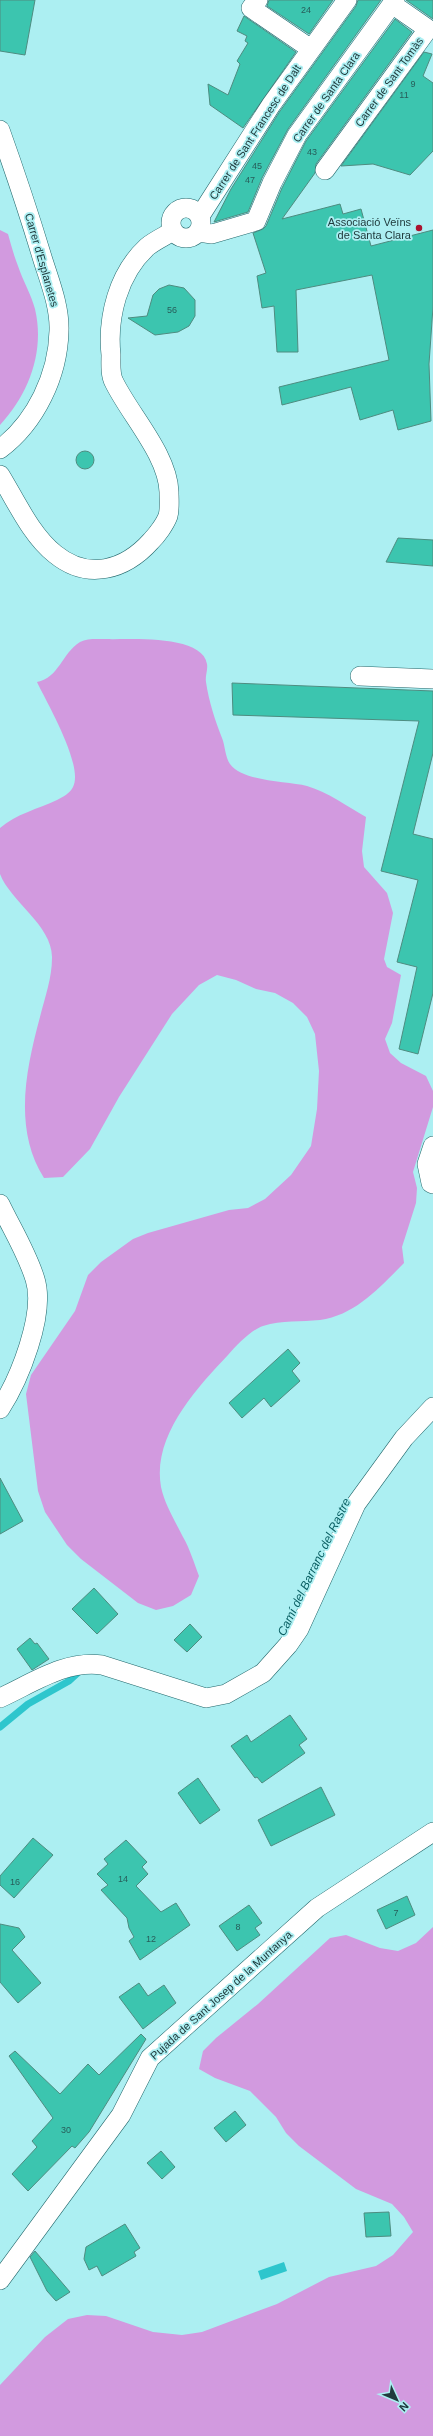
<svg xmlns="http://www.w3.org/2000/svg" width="433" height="2436" viewBox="0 0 433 2436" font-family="Helvetica,sans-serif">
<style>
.green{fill:#d29adf}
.water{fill:#2ec6cd}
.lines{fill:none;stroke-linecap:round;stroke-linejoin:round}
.stream{stroke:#2ec6cd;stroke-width:7}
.building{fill:#3cc5af;stroke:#4e8c80}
.street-casing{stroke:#22676b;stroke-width:20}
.street{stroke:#fff;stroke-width:19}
.poi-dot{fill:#aa132f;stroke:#aceff2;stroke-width:1.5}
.labels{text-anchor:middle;stroke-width:3.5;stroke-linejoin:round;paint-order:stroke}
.number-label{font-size:9px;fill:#275e5a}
.street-label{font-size:11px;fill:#203b3d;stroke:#aceff2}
.poi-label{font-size:11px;fill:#203b3d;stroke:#aceff2;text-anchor:end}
.water-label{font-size:12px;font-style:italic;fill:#085d61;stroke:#aceff2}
</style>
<rect width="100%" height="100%" fill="#aceff2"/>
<path class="green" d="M 0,230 L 8,234 C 11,245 14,256 18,266 C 23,281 31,294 35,309 C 45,351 29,394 0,425 Z
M 105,639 C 129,640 202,634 207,664 C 208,670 205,676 206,682 C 209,702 215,720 222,738 C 225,745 225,757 230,764 C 243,782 287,781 307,786 C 328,792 348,807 366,817 L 362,851 L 364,867 L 387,893 L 393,913 L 384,959 L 387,967 L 401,975 L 392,1023 L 385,1039 L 390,1053 L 401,1063 L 426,1076 L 433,1091 L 433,1107 L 413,1172 L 417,1188 L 416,1203 L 402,1247 L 404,1263 C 380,1287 356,1315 320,1320 C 301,1322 282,1320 263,1326 C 251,1330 237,1345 228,1355 C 196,1389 152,1436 161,1487 C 165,1505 175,1521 183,1537 C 190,1549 194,1563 199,1576 L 191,1595 L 173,1606 L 156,1610 L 138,1603 L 81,1559 L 67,1545 L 45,1512 L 38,1491 L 26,1394 L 31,1375 L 75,1311 L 88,1275 L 101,1262 L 133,1239 L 148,1233 L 229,1210 L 248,1208 L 265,1199 L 291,1175 L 311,1146 L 317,1109 L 319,1071 L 315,1034 L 307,1017 L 293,1003 L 275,993 L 256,989 L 236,980 L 217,975 L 199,985 L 172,1014 L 119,1097 L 90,1149 L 63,1177 L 44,1178 C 13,1129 26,1069 40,1017 C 45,997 52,978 52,958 C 53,926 10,901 0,874 C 0,864 0,840 0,828 C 16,814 38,809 57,800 C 63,797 70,793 73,787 C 84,766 47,703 37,682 C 59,678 62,653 80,642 C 87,638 98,639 105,639 Z
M 433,1927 L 433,2436 L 0,2436 L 0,2385 L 45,2337 L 68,2319 L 87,2315 L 106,2316 L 153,2332 L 182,2335 L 202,2332 L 277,2304 L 329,2277 L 376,2266 L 393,2255 L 413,2232 L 404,2217 L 392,2204 L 356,2189 L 299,2146 L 286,2133 L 276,2117 L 250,2091 L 215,2078 L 199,2069 L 203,2051 L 216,2038 L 258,2004 L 330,1938 L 346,1935 L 380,1948 L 398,1951 L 416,1943 Z"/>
<path class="water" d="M 284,2262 L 287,2271 L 261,2280 L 258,2271 Z"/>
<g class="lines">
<path class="stream" d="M 0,1727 L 28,1704 L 69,1681 L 81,1670"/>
</g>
<path class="building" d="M 0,0 L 35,0 L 25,55 L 0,51 Z
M 269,0 L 333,0 L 309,34 L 267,6 Z
M 358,0 L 381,0 L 288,129 L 262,178 L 248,212 L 214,222 L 231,189 L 280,111 L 356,6 Z
M 406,0 L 433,0 L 433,19 Z
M 244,16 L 296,52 L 243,128 L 210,105 L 208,84 L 228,95 L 240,64 L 237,61 L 248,43 L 245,41 L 247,36 L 237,31 Z
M 395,19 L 412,32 L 316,164 L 315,173 L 282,219 L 340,204 L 343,214 L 361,209 L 371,246 L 433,230 L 433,307 L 429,364 L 431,421 L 398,430 L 393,410 L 360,420 L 351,387 L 282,405 L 279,387 L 389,360 L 372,275 L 296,290 L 298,352 L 277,352 L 274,306 L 262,308 L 257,276 L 266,273 L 253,233 L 263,229 L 266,226 L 282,188 L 306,141 Z
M 424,52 L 432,54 L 423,76 L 433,83 L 433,151 L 410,175 L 373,164 L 341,166 Z
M 169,285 L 184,288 L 195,300 L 195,316 L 189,326 L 178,332 L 155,335 L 128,318 L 147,316 L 153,295 L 159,289 Z
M76 460a9 9 0 1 1 18 0a9 9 0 1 1-18 0Z
M 398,538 L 433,540 L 433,566 L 386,562 Z
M 232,683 L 433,691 L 433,753 L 413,834 L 433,839 L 433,993 L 418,1054 L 399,1049 L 417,967 L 397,962 L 418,880 L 381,871 L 419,721 L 233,715 Z
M 288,1349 L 300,1363 L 292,1371 L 300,1381 L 271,1407 L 264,1398 L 242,1418 L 229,1403 Z
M 0,1478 L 23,1521 L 0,1534 Z
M 94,1588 L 118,1614 L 97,1634 L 72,1609 Z
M 190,1624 L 202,1637 L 187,1652 L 174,1640 Z
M 30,1638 L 35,1644 L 37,1643 L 49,1659 L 32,1670 L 17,1649 Z
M 290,1715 L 307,1739 L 299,1745 L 305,1753 L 262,1783 L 257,1777 L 255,1778 L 231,1746 L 247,1735 L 251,1742 Z
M 198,1778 L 220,1810 L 200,1824 L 178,1793 Z
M 321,1787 L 335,1815 L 271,1846 L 258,1820 Z
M 33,1838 L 53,1855 L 14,1898 L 0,1885 L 0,1876 Z
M 126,1840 L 147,1862 L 142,1867 L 148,1874 L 136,1886 L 161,1912 L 176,1903 L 190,1925 L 140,1960 L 129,1941 L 134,1937 L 129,1928 L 127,1918 L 101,1890 L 108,1885 L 97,1874 L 108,1864 L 104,1859 Z
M 407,1896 L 415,1915 L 386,1929 L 377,1910 Z
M 249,1905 L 262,1923 L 255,1928 L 260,1935 L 237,1951 L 219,1926 Z
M 0,1924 L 19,1928 L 25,1937 L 12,1950 L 41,1983 L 18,2003 L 0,1982 Z
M 139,1983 L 148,1996 L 164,1985 L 176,2003 L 143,2029 L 119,1997 Z
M 141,2034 L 146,2039 L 89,2132 L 75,2148 L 72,2146 L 28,2191 L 12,2174 L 37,2147 L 32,2141 L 53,2118 L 9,2056 L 15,2051 L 60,2094 L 88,2064 L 99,2075 Z
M 235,2111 L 246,2125 L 226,2142 L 214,2128 Z
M 161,2151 L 175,2167 L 162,2179 L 147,2163 Z
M 389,2212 L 391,2236 L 366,2237 L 364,2213 Z
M 125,2224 L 140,2248 L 134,2252 L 136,2256 L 102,2276 L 97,2266 L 89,2270 L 84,2259 L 86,2247 Z
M 35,2251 L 70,2292 L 56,2301 L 47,2291 L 30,2257 Z"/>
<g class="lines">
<g class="street-casing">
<path id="street" d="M 258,0 L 251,8 L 311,49
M 0,130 C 15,172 29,214 42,257 C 49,280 60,306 59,331 C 58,375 36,422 0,449
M 325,170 L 428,29 L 392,4
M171 223a15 15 0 1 1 30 0a15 15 0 1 1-30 0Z
M 200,216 L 271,105 L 347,0
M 199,232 L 212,234 L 256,221 L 272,183 L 297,135 L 395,0
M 0,475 C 16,501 31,535 55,554 C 88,581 125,570 151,541 C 157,535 165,524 168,516 C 170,509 169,499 169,492 C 168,455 130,415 114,382 C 110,375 111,363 111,355 C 107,317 118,274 147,247 C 154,241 165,236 173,231
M 360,676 L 433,679
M 433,1146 L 427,1164 L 431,1183 L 433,1184
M 0,1204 C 12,1229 27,1253 35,1279 C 46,1314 19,1380 0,1409
M 0,1698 C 33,1683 65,1660 102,1665 L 206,1698 L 226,1694 L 263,1673 L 288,1645 L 299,1629 L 356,1504 L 404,1438 L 433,1407
M 0,2280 L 121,2115 L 150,2058 L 317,1908 L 433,1832"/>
</g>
<use href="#street" class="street"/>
</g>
<circle class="poi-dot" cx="419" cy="228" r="4"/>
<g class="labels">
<g class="number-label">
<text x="306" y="13">24</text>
<text x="413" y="87">9</text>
<text x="404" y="98">11</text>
<text x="312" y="155">43</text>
<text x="257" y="169">45</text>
<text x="250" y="183">47</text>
<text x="172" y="313">56</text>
<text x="123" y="1882">14</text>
<text x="15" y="1885">16</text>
<text x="396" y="1916">7</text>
<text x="238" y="1930">8</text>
<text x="151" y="1942">12</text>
<text x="66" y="2133">30</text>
</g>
<g class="street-label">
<text transform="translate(389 82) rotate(-54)" y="4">Carrer de Sant Tomàs</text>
<text transform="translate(326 97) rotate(-55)" y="4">Carrer de Santa Clara</text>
<text transform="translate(255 132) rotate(-57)" y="4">Carrer de Sant Francesc de Dalt</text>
<text transform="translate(42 260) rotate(74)" y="4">Carrer d'Esplanetes</text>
<text transform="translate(221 1995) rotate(-42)" y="4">Pujada de Sant Josep de la Muntanya</text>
</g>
<g class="poi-label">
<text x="411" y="226">Associació Veïns<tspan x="411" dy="13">de Santa Clara</tspan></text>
</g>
<g class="water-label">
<text transform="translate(314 1567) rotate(-64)" y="4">Camí del Barranc del Rastre</text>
</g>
</g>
<g transform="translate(397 2400) rotate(134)" stroke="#aceff2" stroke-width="3" paint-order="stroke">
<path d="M0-3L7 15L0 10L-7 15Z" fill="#203b3d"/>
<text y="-6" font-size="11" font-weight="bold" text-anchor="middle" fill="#203b3d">N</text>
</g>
</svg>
